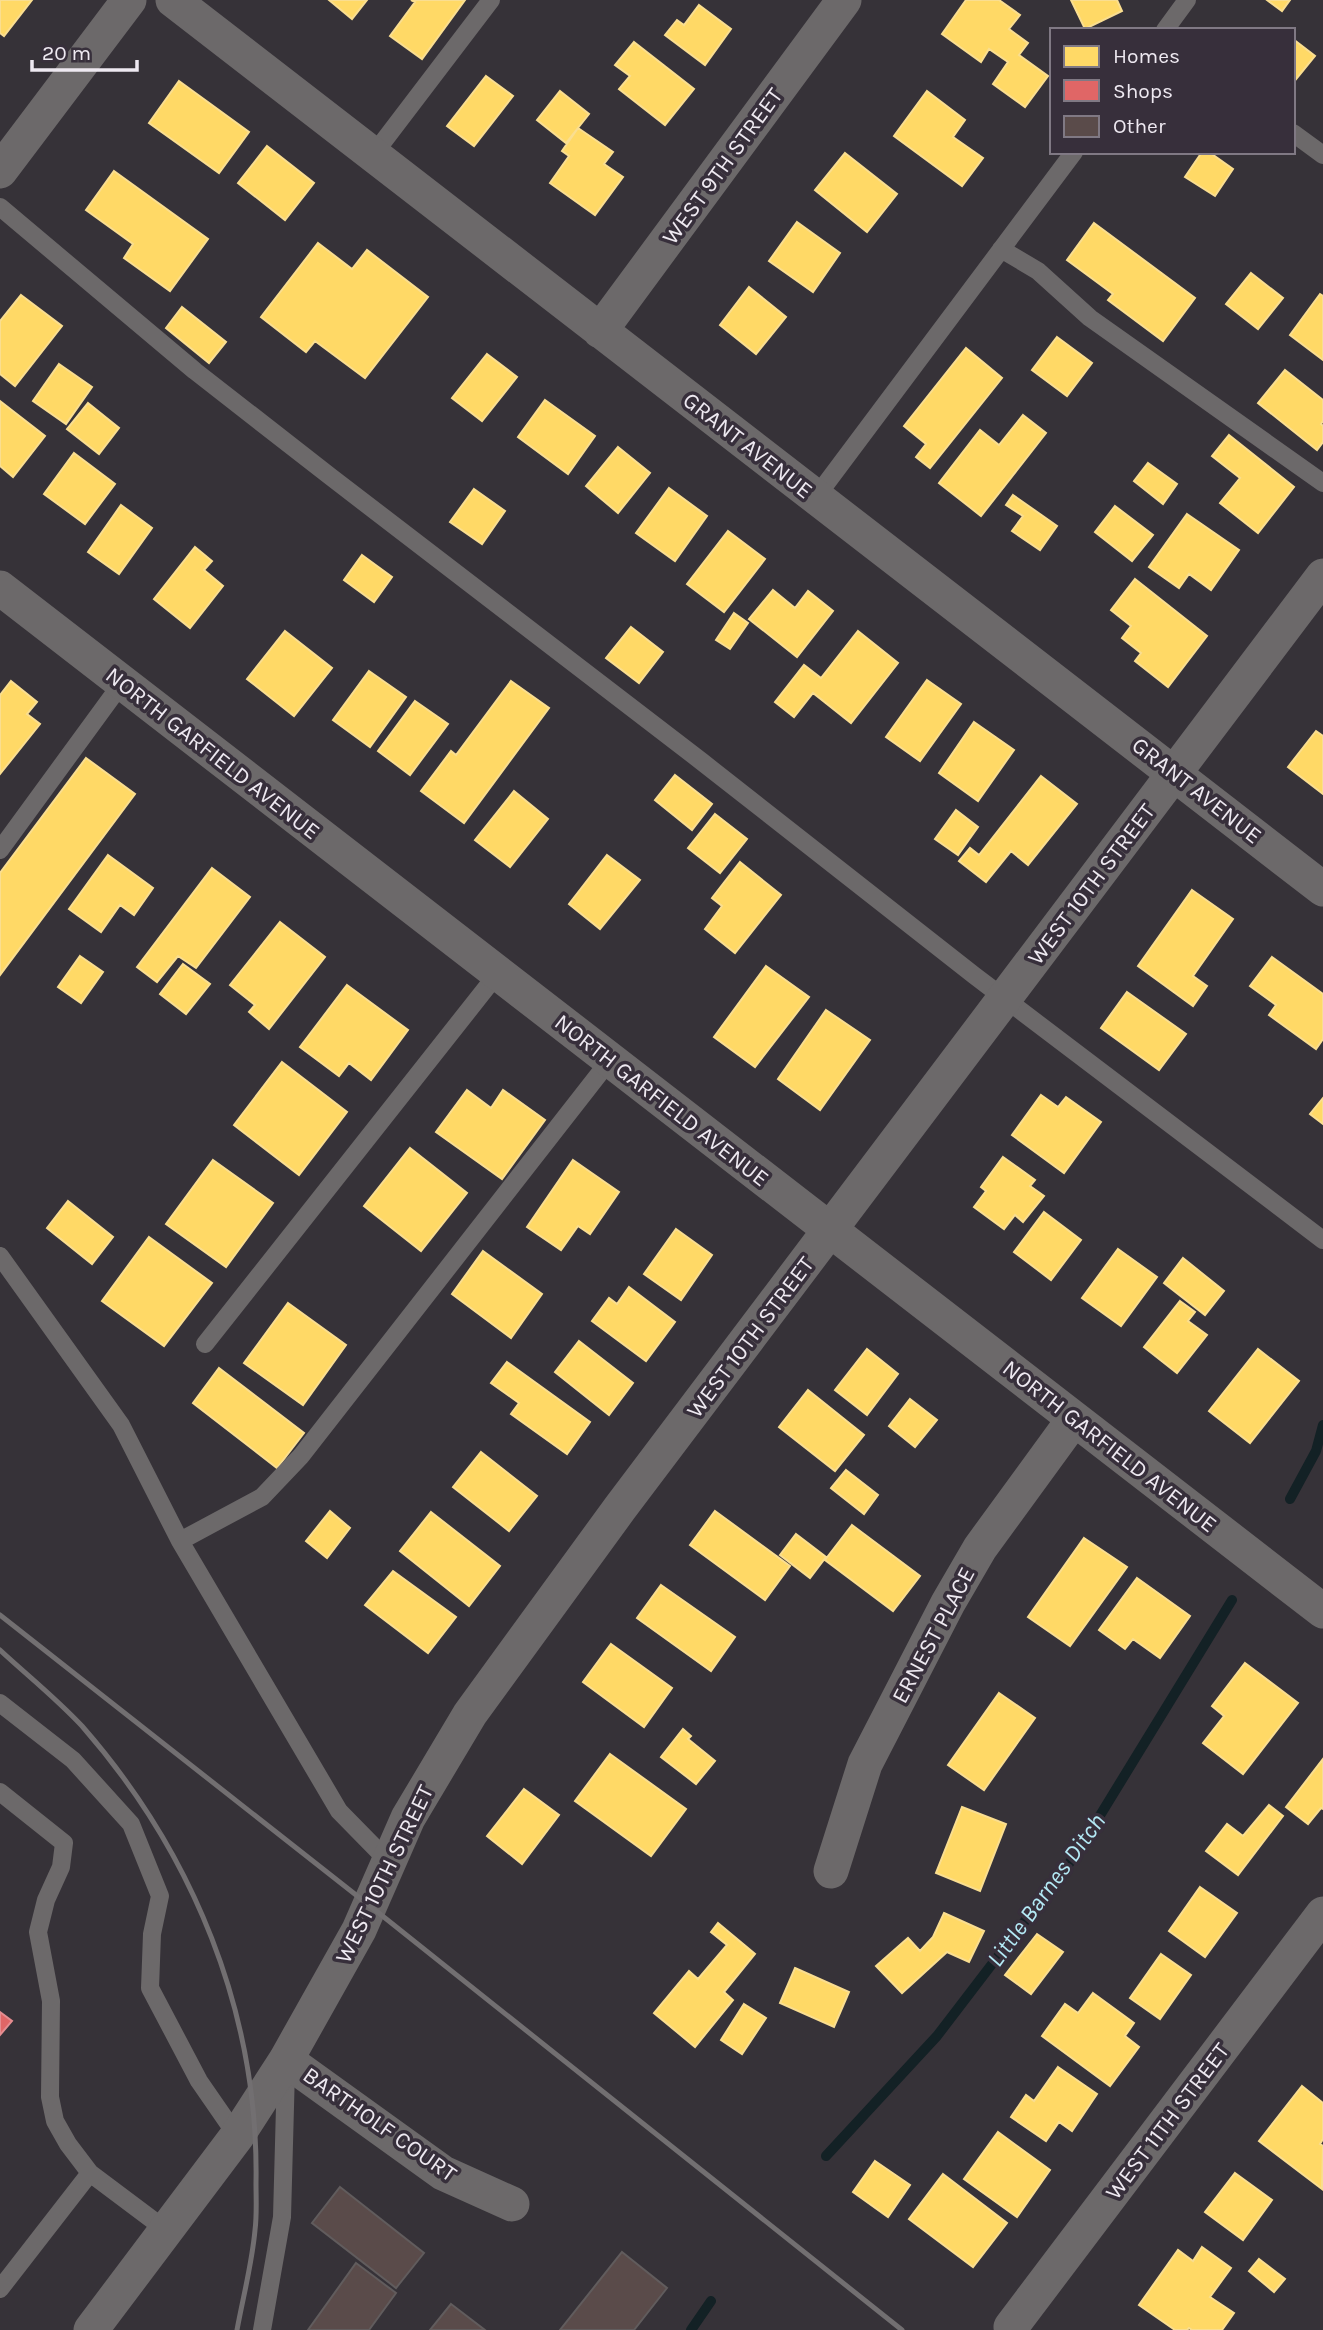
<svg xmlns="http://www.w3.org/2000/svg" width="1323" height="2330" viewBox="0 0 1323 2330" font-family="Karla,sans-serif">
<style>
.homes{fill:#ffd966;stroke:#fade90;stroke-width:2}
.shops{fill:#e06666;stroke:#e48d90;stroke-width:2}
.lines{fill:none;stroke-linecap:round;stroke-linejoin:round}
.stream{stroke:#132125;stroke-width:10}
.building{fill:#5a4b4a;stroke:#615c5d;stroke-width:2}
.service{stroke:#6c696a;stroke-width:18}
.minor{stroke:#6c696a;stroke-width:35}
.rail{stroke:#726f71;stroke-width:5}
.labels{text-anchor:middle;stroke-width:7;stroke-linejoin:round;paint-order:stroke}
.street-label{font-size:23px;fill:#eee9f1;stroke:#372f3b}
.water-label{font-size:24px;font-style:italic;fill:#b4e9f5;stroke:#372f3b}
</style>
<rect width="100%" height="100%" fill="#363238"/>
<path class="homes" d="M 0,0 L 32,0 L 4,36 L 0,33 Z
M 329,0 L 367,0 L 352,19 Z
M 411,0 L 465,0 L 422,59 L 390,36 L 415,2 Z
M 966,0 L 999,0 L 1020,15 L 1009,29 L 1028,43 L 1019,55 L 1048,76 L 1025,107 L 993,84 L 1008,62 L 989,49 L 981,62 L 942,34 Z
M 1071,0 L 1117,0 L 1122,11 L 1085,29 Z
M 1267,0 L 1290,0 L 1282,11 Z
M 699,5 L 731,29 L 705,65 L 665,35 L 677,20 L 684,25 Z
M 1293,39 L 1315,56 L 1293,83 Z
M 634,42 L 694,89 L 665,125 L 619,89 L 630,76 L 615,65 Z
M 486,76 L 513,96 L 474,146 L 447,126 Z
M 179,81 L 249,132 L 219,173 L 149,123 Z
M 560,91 L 589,114 L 566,143 L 537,120 Z
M 927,91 L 965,120 L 953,137 L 983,158 L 962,186 L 894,136 Z
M 578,128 L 613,152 L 604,164 L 623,177 L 595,215 L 550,183 L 569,156 L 562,151 Z
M 267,146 L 314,183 L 285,220 L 238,183 Z
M 1202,152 L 1209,152 L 1233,169 L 1215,196 L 1185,177 Z
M 845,153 L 897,194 L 867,232 L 815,190 Z
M 114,171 L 208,239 L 170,291 L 124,258 L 133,244 L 86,210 Z
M 797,222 L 840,253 L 813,292 L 769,261 Z
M 1094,223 L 1195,298 L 1163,341 L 1108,300 L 1113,294 L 1067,260 Z
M 318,243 L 352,269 L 367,250 L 428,297 L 365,378 L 315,341 L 306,352 L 261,317 Z
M 1251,273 L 1283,298 L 1258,329 L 1226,304 Z
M 749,287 L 786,317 L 756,354 L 720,325 Z
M 1320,294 L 1323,296 L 1323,360 L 1290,335 Z
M 21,295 L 62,326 L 15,386 L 0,374 L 0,321 Z
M 182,307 L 226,342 L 209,363 L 166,328 Z
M 1057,337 L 1092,363 L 1067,396 L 1032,370 Z
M 966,348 L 1002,378 L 930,468 L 916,457 L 926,444 L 904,426 Z
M 487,354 L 517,377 L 482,421 L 452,398 Z
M 59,364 L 92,387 L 66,424 L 33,401 Z
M 1285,370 L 1323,400 L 1323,421 L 1321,424 L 1323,426 L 1323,442 L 1317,450 L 1258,403 Z
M 545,400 L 595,436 L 568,474 L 518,437 Z
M 0,401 L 45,436 L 13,477 L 0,466 Z
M 88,403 L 119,428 L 99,454 L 67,429 Z
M 1023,415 L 1046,433 L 981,516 L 939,483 L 980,430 L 999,445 Z
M 1229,435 L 1294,487 L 1258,533 L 1220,503 L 1240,478 L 1212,456 Z
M 618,447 L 650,473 L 618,513 L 586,486 Z
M 74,453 L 115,484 L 85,524 L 44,494 Z
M 1148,463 L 1177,484 L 1163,504 L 1134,481 Z
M 669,488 L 707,516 L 675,561 L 636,533 Z
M 474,489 L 505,511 L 482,544 L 450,522 Z
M 1013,495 L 1057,526 L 1040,550 L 1012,531 L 1023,516 L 1006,505 Z
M 121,505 L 152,528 L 119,574 L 88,552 Z
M 1115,506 L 1153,535 L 1132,561 L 1095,532 Z
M 1187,514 L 1239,550 L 1211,590 L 1189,574 L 1179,588 L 1149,567 Z
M 728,531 L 765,559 L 724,612 L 687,584 Z
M 195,547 L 212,561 L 204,570 L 223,586 L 190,628 L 154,599 Z
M 362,555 L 392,577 L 374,602 L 344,580 Z
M 1135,579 L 1207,636 L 1168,687 L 1135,661 L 1141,653 L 1122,638 L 1131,626 L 1111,610 Z
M 773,590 L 795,608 L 808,591 L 833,611 L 797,657 L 749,619 Z
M 734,613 L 748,623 L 730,649 L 716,640 Z
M 631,627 L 663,652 L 639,683 L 606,658 Z
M 285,631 L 332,668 L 294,716 L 247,679 Z
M 858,631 L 898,663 L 851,723 L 813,693 L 794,717 L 775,702 L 804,665 L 821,678 Z
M 369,671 L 406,697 L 370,747 L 333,720 Z
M 927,680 L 961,704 L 920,761 L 886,737 Z
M 11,681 L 37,702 L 27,714 L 40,724 L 0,774 L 0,695 Z
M 511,681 L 549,708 L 464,823 L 421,791 L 451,751 L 456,755 Z
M 415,701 L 448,724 L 410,775 L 378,751 Z
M 974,722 L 1014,750 L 978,801 L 939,773 Z
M 1316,731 L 1323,736 L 1323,794 L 1288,767 Z
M 86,758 L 135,794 L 0,975 L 0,873 Z
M 675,775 L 712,804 L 692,830 L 655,800 Z
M 1041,776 L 1077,804 L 1028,865 L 1011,851 L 986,882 L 959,861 L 970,848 L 979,855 Z
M 514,791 L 548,819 L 510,867 L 475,840 Z
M 956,810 L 978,827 L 958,855 L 935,839 Z
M 715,814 L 747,839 L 720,873 L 688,848 Z
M 108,855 L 153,888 L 134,915 L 120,905 L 101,932 L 69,909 Z
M 607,855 L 640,880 L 600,929 L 569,904 Z
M 740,862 L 781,895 L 735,953 L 705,929 L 722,906 L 712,898 Z
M 212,868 L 250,897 L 196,968 L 178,956 L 157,982 L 137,967 Z
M 1192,890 L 1233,919 L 1193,976 L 1207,986 L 1193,1006 L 1138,966 Z
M 280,922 L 325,957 L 269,1029 L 249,1012 L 255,1005 L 230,985 Z
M 80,956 L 103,972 L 81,1003 L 58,987 Z
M 1272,957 L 1323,994 L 1323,1039 L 1316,1049 L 1269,1015 L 1276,1005 L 1250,986 Z
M 183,964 L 210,984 L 186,1014 L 160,994 Z
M 766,966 L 809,997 L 755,1067 L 714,1037 Z
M 347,985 L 408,1030 L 371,1080 L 349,1063 L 339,1076 L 300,1047 Z
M 1127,992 L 1186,1034 L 1159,1070 L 1101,1028 Z
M 826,1010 L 870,1040 L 820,1110 L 778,1079 Z
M 282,1062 L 347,1112 L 299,1175 L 234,1125 Z
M 467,1090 L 491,1108 L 503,1090 L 545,1120 L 502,1179 L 436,1132 Z
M 1041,1095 L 1058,1107 L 1066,1097 L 1101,1122 L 1064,1173 L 1012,1135 Z
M 1323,1098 L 1323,1124 L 1310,1114 Z
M 410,1148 L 467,1193 L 421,1251 L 364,1206 Z
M 1003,1157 L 1035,1180 L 1030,1186 L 1044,1196 L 1023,1222 L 1015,1215 L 1004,1229 L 974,1207 L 986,1191 L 981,1187 Z
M 213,1160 L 273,1203 L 226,1267 L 166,1224 Z
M 573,1160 L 619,1192 L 590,1234 L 578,1226 L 561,1250 L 527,1227 Z
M 68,1201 L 113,1237 L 92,1264 L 47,1228 Z
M 1044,1212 L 1081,1240 L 1051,1280 L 1014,1252 Z
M 676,1229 L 712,1255 L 681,1300 L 644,1274 Z
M 149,1237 L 212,1283 L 164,1346 L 102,1301 Z
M 1118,1249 L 1157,1277 L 1121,1326 L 1082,1298 Z
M 483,1251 L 542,1294 L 511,1338 L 452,1294 Z
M 1183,1258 L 1224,1291 L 1205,1315 L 1164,1283 Z
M 629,1287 L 675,1322 L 646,1361 L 592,1321 L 609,1298 L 617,1304 Z
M 1180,1301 L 1195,1312 L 1188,1321 L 1207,1335 L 1177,1373 L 1144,1347 Z
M 288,1303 L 346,1345 L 303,1405 L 244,1363 Z
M 579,1341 L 633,1383 L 609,1415 L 555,1372 Z
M 867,1349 L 898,1374 L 867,1415 L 835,1390 Z
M 1258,1349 L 1299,1381 L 1250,1443 L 1209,1411 Z
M 507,1362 L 590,1422 L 567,1454 L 511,1414 L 519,1403 L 491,1383 Z
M 219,1368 L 304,1433 L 277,1468 L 193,1403 Z
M 808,1390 L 864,1435 L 835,1471 L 779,1427 Z
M 910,1399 L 937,1420 L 915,1447 L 889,1426 Z
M 481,1452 L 537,1496 L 509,1531 L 453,1487 Z
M 846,1470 L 878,1495 L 864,1514 L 831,1488 Z
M 330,1511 L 350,1528 L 327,1558 L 306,1541 Z
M 715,1511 L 790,1566 L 765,1600 L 690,1545 Z
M 431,1512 L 500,1566 L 469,1606 L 400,1551 Z
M 852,1525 L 920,1576 L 893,1611 L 825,1560 Z
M 796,1534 L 826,1557 L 810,1578 L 780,1555 Z
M 1084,1538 L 1127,1567 L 1070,1646 L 1028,1617 Z
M 393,1571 L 456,1617 L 428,1653 L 365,1605 Z
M 1137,1578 L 1190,1616 L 1160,1658 L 1133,1639 L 1125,1649 L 1099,1630 Z
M 661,1585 L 735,1637 L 711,1671 L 637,1618 Z
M 611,1644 L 672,1688 L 644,1727 L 583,1682 Z
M 1245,1663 L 1298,1703 L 1243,1774 L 1203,1743 L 1224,1716 L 1212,1706 Z
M 999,1693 L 1035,1718 L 984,1790 L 948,1765 Z
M 683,1729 L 691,1736 L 688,1739 L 715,1761 L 696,1784 L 661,1757 Z
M 610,1754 L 686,1809 L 651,1856 L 575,1801 Z
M 1323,1759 L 1323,1809 L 1321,1808 L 1308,1824 L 1286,1807 Z
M 524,1789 L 559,1815 L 522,1864 L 487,1836 Z
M 1269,1805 L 1283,1816 L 1238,1875 L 1206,1851 L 1227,1824 L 1243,1836 Z
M 962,1807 L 1006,1824 L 980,1891 L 936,1873 Z
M 1200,1887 L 1237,1913 L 1205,1957 L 1169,1931 Z
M 944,1913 L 984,1931 L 969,1962 L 947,1952 L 902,1993 L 876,1966 L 908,1938 L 920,1951 L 933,1937 Z
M 718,1923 L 755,1954 L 724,1992 L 733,2000 L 695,2047 L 654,2013 L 689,1971 L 698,1979 L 727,1945 L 711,1932 Z
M 1037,1934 L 1063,1952 L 1031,1994 L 1005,1975 Z
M 1161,1954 L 1191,1975 L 1160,2019 L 1130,1998 Z
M 795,1968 L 849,1992 L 834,2027 L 780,2003 Z
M 1093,1993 L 1134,2023 L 1125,2036 L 1139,2047 L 1110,2086 L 1042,2036 L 1065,2004 L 1078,2013 Z
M 744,2004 L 766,2018 L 742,2054 L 721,2040 Z
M 1058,2067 L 1097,2094 L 1072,2131 L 1059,2122 L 1046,2141 L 1011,2117 L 1026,2095 L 1034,2101 Z
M 1302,2086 L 1323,2103 L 1323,2139 L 1320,2144 L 1323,2146 L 1322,2189 L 1259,2141 Z
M 998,2132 L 1050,2170 L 1017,2217 L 964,2179 Z
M 875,2161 L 910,2185 L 888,2217 L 853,2192 Z
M 1235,2173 L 1272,2200 L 1243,2240 L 1205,2212 Z
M 943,2174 L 1007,2223 L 973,2267 L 909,2219 Z
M 1202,2247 L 1231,2268 L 1210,2297 L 1234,2313 L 1222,2330 L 1192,2330 L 1189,2328 L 1187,2330 L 1175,2330 L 1139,2305 L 1178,2250 L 1193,2261 Z
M 1259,2259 L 1285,2279 L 1274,2292 L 1249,2271 Z"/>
<path class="shops" d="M 0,2012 L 12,2021 L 0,2035 Z"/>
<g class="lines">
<path class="stream" d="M 1290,1499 L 1316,1451 L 1323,1425
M 826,2156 L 937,2036 L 1077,1853 L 1232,1600
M 691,2330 L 711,2301"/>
</g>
<path class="building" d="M 340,2187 L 424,2253 L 396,2288 L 312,2223 Z
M 622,2252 L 667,2288 L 634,2330 L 560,2330 Z
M 356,2263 L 396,2293 L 369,2330 L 308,2330 Z
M 451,2304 L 485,2330 L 430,2330 Z"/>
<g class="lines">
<path class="service" d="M 1165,30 L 1187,0
M 1293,133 L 1323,155
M 373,155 L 491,0
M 0,207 L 195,371 L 331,477 L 701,761 L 975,976 L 1323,1240
M 1001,249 L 1038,271 L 1090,318 L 1323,483
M 816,497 L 1074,152
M 0,850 L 122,683
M 0,1256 L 121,1425 L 180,1541 L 339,1811 L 389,1862
M 205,1344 L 498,973
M 180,1541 L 262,1497 L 301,1456 L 610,1060
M 0,1703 L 73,1760 L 131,1824 L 160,1896 L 152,1934 L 150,1988 L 199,2081 L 237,2136
M 0,1792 L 64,1843 L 61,1867 L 46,1900 L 38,1932 L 51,2001 L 50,2097 L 55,2121 L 68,2144 L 90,2173
M 0,2289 L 90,2173 L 166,2230
M 262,2330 L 282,2217 L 286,2070"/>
<path class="minor" d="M 173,0 L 1323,889
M 0,171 L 129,0
M 600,331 L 844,0
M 0,588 L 1323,1611
M 831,1871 L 865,1764 L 948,1603 L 980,1548 L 1074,1419
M 286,2060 L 443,2173 L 512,2204
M 1011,2327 L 1323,1914
M 91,2330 L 237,2136 L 286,2060 L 359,1930 L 408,1818 L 470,1714 L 620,1508 L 1323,576"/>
<path class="rail" d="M 0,1615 L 370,1906 L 902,2330
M 0,1650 C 27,1675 57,1699 82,1726 C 193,1853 259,2013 256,2183 C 256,2198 257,2215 255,2230 C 252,2264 243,2297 237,2330"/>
</g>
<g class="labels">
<g class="street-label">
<text transform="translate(722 166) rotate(-54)" y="8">WEST 9TH STREET</text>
<text transform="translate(748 445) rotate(38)" y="8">GRANT AVENUE</text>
<text transform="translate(213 753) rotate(38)" y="8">NORTH GARFIELD AVENUE</text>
<text transform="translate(1197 790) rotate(38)" y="8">GRANT AVENUE</text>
<text transform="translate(1091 884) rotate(-53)" y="8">WEST 10TH STREET</text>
<text transform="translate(662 1100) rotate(38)" y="8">NORTH GARFIELD AVENUE</text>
<text transform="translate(750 1337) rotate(-53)" y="8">WEST 10TH STREET</text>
<text transform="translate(1110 1446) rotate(38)" y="8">NORTH GARFIELD AVENUE</text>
<text transform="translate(933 1635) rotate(-62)" y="8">ERNEST PLACE</text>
<text transform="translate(384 1874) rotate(-64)" y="8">WEST 10TH STREET</text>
<text transform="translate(1167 2121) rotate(-53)" y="8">WEST 11TH STREET</text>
<text transform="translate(380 2124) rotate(35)" y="8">BARTHOLF COURT</text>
</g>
<g class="water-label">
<text transform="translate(1046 1890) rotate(-54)" y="8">Little Barnes Ditch</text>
</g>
</g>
<rect x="1050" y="28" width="245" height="126" fill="#372f3b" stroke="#807984" stroke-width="2"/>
<rect x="1064" y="46" width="35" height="21" fill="#ffd966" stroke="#807984" stroke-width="2"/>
<text x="1113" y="63" font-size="21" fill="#eee9f1">Homes</text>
<rect x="1064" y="80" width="35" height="21" fill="#e06666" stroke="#807984" stroke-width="2"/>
<text x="1113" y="98" font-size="21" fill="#eee9f1">Shops</text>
<rect x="1064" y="116" width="35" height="21" fill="#5a4b4a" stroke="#807984" stroke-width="2"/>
<text x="1113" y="133" font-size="21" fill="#eee9f1">Other</text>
<path d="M32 60v10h105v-10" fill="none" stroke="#eee9f1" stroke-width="3.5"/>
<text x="42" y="60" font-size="21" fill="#eee9f1" stroke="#372f3b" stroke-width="5" paint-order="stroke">20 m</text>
</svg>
